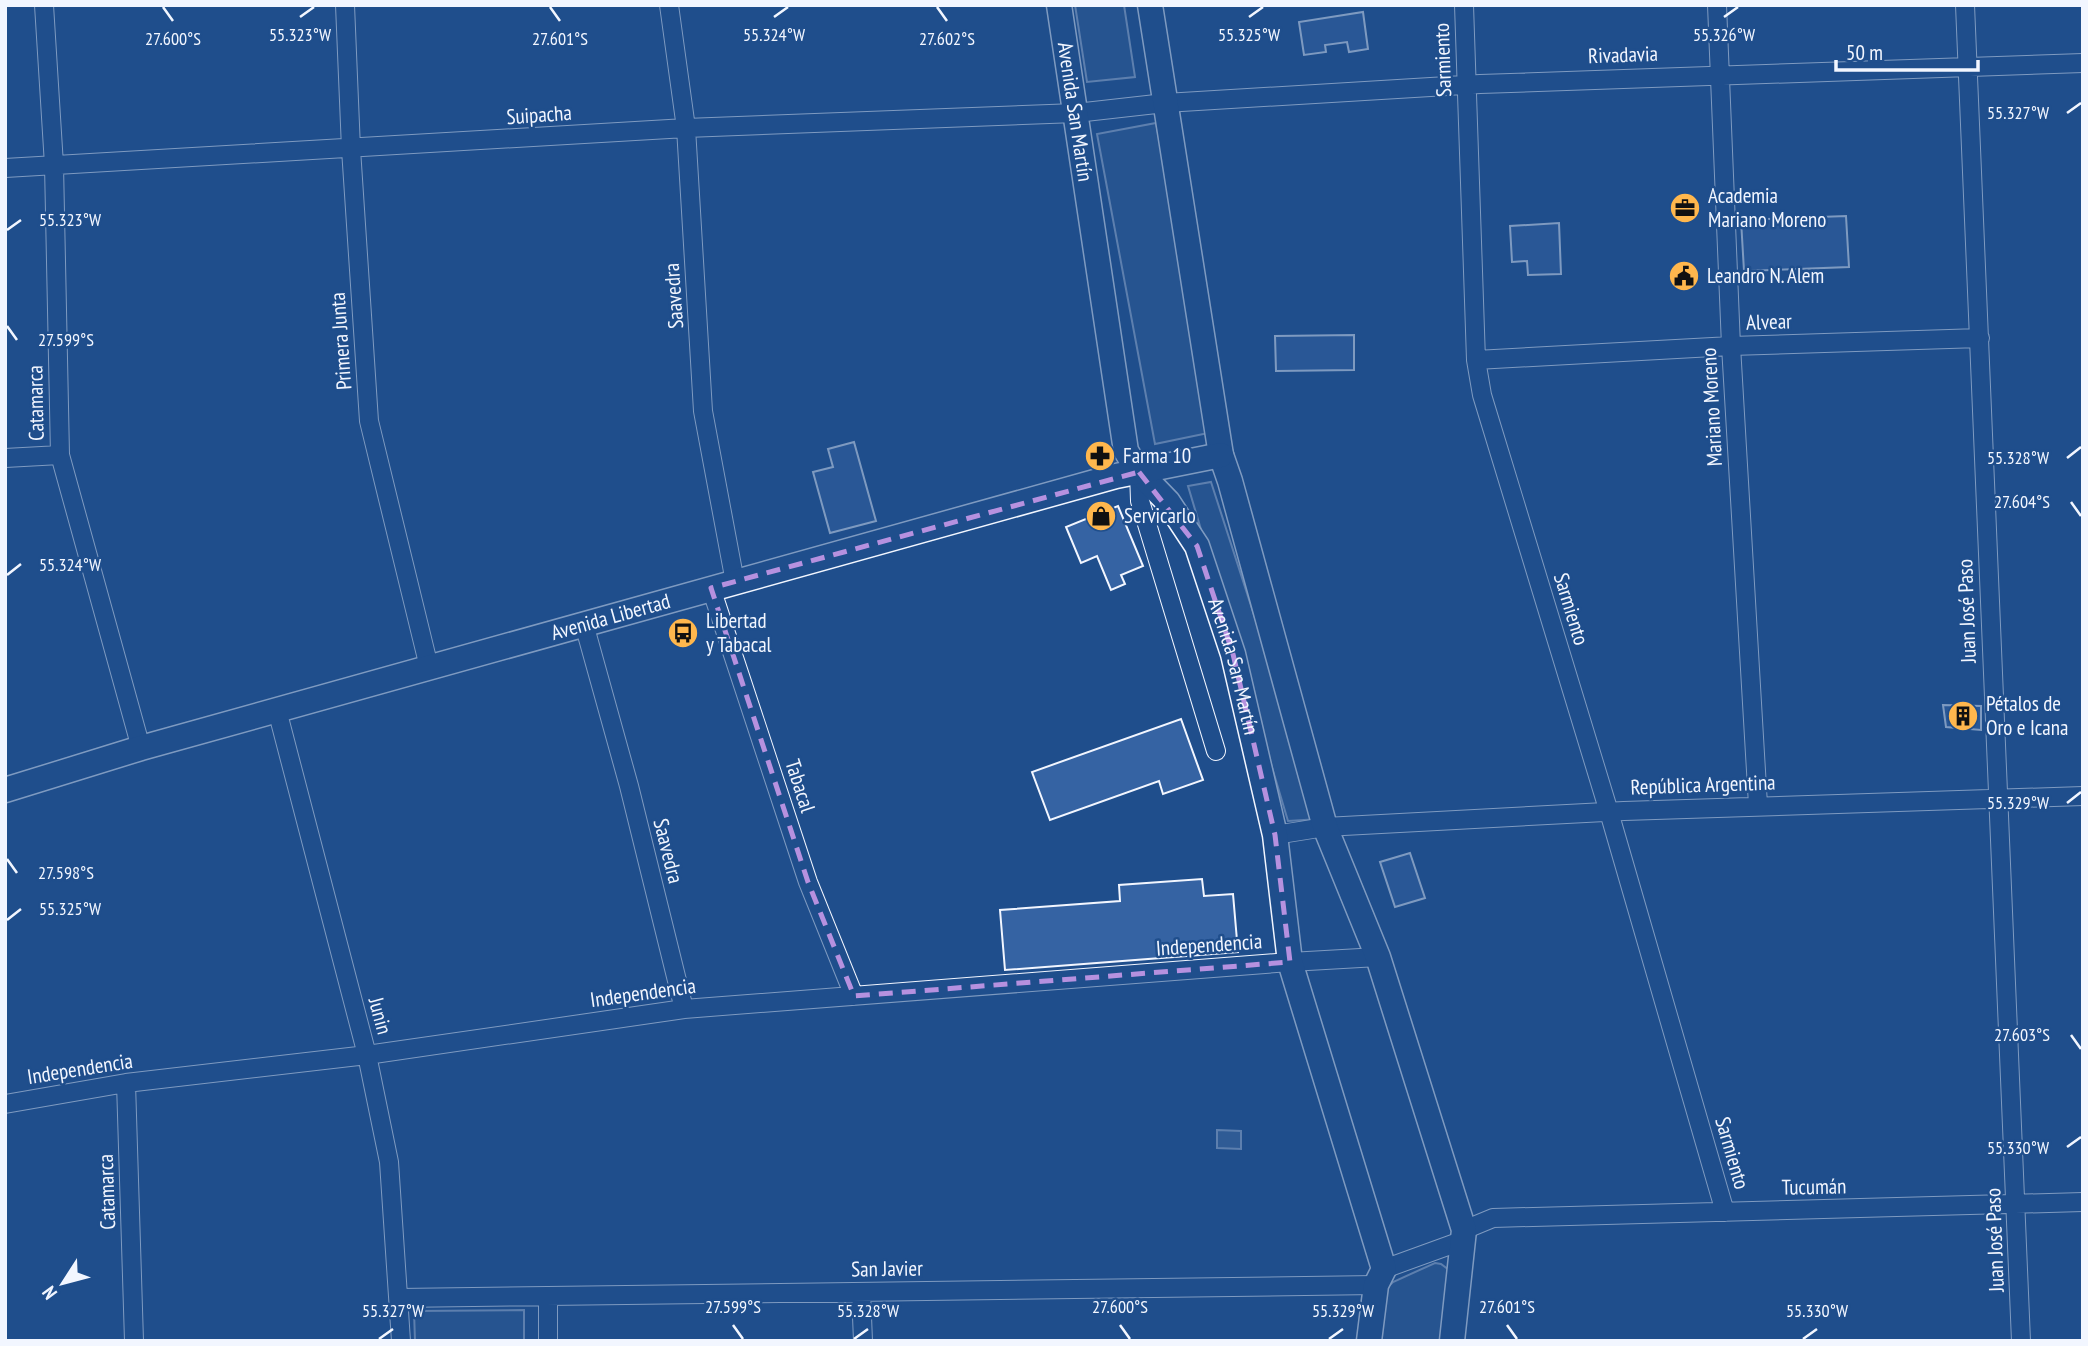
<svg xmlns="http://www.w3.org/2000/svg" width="2088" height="1346" viewBox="0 0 2088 1346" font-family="'PT Sans Narrow',sans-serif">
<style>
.built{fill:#305b95;stroke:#a8bbd7;stroke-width:2}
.water{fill:#446ba0;stroke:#a8bbd7;stroke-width:2}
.building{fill:#3563a3;stroke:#f2f6ff;stroke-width:2}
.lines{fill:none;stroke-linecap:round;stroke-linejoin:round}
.minor-casing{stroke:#f2f6ff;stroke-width:20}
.secondary-casing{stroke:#f2f6ff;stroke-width:27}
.minor{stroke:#1f4e8c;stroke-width:18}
.secondary{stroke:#1f4e8c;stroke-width:24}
.marked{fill:none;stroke:#b691df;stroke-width:5;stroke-dasharray:14 9;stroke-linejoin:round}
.ticks{fill:none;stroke:#f2f6ff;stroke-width:2.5}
.labels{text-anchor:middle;stroke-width:5;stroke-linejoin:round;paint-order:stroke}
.street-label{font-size:21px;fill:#f2f6ff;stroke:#1f4e8c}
.poi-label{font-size:21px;fill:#f2f6ff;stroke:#1f4e8c;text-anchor:start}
.ticks-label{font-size:18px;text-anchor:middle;fill:#f2f6ff;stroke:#1f4e8c;stroke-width:5;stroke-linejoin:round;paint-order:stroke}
</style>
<rect width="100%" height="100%" fill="#1f4e8c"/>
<path class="built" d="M 1075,5 L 1124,5 L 1135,77 L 1087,82 Z
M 1156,123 L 1218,431 L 1155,444 L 1097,134 Z
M 1211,482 L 1320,819 L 1288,821 L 1188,486 Z
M 1435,1263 L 1441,1264 L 1449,1270 L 1443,1341 L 1380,1341 L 1388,1287 L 1393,1282 Z
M 524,1310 L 524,1341 L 415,1341 L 414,1311 Z"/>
<path class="water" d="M 1217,1130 L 1241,1131 L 1241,1149 L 1217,1148 Z"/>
<path class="building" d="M 1363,12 L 1368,49 L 1349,52 L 1347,42 L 1325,45 L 1326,52 L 1304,55 L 1299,22 Z
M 1846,216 L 1849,267 L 1744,271 L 1741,220 Z
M 1559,223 L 1561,274 L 1528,275 L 1527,261 L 1512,262 L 1510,226 Z
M 1354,335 L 1354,370 L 1276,371 L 1275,336 Z
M 854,442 L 876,521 L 830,533 L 813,472 L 833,467 L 828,449 Z
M 1118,506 L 1143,566 L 1121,575 L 1125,584 L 1111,590 L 1097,556 L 1081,563 L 1066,527 Z
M 1943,705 L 1981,706 L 1981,730 L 1946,727 Z
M 1181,719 L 1203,780 L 1163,794 L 1159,781 L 1050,820 L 1032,772 Z
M 1410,853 L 1425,898 L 1395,907 L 1380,862 Z
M 1202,879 L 1204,896 L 1233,894 L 1238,952 L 1005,970 L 1000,910 L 1120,901 L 1119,885 Z"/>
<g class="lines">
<g class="minor-casing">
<path id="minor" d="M 44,5 L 54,165 L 60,455 L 141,748
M 345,5 L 351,149 L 369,421 L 429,667
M 669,5 L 686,128 L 703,411 L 735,582
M 1464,5 L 1476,360 L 1482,395 L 1609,812 L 1725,1212
M 1717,5 L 1731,346 L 1758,805
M 1965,5 L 2021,1341
M 5,168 L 686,128 L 1076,113 L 1165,103 L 1480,84 L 2083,63
M 1476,360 L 1731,346 L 1980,338
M 5,458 L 60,455
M 1139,472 L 1140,501 L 1216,751
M 711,588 L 808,882 L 854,996
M 584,624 L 629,786 L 684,1009
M 277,710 L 367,1055 L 389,1162 L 401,1341
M 1275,835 L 1325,827 L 1624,811 L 2083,796
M 126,1083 L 134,1341
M 5,1104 L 126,1083 L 367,1055 L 684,1009 L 1290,962 L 1378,957
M 1464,1230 L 1493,1218 L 2083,1202
M 1384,1269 L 1464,1240
M 861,1292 L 863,1341
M 548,1296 L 548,1341
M 399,1298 L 1376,1285"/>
</g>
<g class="secondary-casing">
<g id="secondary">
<path id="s1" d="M 1059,5 L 1126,451 L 1139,472 L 1168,502 L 1197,546 L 1233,654 L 1275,835 L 1290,962 L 1384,1269 L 1376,1285 L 1369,1341"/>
<path d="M 1150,5 L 1221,455 L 1230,481 L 1325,827 L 1378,957 L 1464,1230 L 1452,1341"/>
<path id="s2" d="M 5,790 L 141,748 L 1116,476 L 1221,455"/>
</g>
</g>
<use href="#minor" class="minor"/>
<use href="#secondary" class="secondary"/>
</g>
<path d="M0 0H2088V1346H0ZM 1139,472 L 1197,546 L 1233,654 L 1275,835 L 1290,962 L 854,996 L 808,882 L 711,588 Z" fill="#1f4e8c" fill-opacity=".55" fill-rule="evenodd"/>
<path class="marked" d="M 1139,472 L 1197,546 L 1233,654 L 1275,835 L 1290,962 L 854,996 L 808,882 L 711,588 Z"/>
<path class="ticks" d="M 163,7 L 173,21M 550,7 L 560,21M 937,7 L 947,21M 300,17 L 314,7M 774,17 L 788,7M 1249,17 L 1263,7M 1724,17 L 1738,7M 2067,113 L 2081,103M 7,230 L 21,220M 7,326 L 17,340M 2067,458 L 2081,447M 2071,502 L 2081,516M 7,575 L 21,564M 2067,803 L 2081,792M 7,859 L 17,873M 7,920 L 21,909M 2071,1035 L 2081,1049M 2067,1147 L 2081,1137M 733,1325 L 743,1339M 1120,1325 L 1130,1339M 1507,1325 L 1517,1339M 379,1339 L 393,1329M 854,1339 L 868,1329M 1329,1339 L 1343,1329M 1803,1339 L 1817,1329"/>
<defs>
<g id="office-disc" transform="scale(1.575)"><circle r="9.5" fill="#ffb74d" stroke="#1f4e8c"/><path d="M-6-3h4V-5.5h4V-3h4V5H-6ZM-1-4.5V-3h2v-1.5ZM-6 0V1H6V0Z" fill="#111"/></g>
<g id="civic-disc" transform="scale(1.575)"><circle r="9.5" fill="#ffb74d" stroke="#1f4e8c"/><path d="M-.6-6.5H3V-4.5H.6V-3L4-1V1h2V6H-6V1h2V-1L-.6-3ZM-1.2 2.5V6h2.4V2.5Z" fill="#111"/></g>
<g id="pharmacy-disc" transform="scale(1.575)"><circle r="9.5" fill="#ffb74d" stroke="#1f4e8c"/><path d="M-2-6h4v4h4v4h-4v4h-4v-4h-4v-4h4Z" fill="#111"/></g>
<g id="shop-disc" transform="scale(1.575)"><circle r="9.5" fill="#ffb74d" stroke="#1f4e8c"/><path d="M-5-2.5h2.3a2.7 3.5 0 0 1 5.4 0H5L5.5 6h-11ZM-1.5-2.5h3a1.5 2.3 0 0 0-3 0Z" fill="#111"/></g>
<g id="bus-disc" transform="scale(1.575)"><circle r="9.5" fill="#ffb74d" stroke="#1f4e8c"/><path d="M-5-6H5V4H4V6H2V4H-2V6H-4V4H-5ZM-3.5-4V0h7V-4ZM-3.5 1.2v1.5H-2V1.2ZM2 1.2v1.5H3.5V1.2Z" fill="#111"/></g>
<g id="building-disc" transform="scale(1.575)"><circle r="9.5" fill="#ffb74d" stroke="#1f4e8c"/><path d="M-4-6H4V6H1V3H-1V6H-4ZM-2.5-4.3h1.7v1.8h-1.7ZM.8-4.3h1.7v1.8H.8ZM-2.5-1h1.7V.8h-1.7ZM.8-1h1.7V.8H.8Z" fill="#111"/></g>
</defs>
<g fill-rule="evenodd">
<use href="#office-disc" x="1685" y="208"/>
<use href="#civic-disc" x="1684" y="276"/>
<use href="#pharmacy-disc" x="1100" y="456"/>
<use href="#shop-disc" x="1101" y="516"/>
<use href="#bus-disc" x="683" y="633"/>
<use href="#building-disc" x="1963" y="716"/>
</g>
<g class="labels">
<g class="street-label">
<text transform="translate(1623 55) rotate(-2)" y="7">Rivadavia</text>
<text transform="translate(1443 60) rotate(-92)" y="7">Sarmiento</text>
<text dy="7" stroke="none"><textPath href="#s1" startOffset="108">Avenida San Martín</textPath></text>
<text transform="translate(539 115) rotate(-4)" y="7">Suipacha</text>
<text transform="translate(674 296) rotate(-94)" y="7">Saavedra</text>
<text transform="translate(1769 322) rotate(-2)" y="7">Alvear</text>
<text transform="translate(341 341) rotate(-94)" y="7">Primera Junta</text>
<text transform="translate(36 403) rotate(-91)" y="7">Catamarca</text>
<text transform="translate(1712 407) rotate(-93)" y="7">Mariano Moreno</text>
<text transform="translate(1571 609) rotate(73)" y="7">Sarmiento</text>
<text transform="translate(1967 611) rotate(-92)" y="7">Juan José Paso</text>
<text dy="7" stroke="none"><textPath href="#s2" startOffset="630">Avenida Libertad</textPath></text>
<text dy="7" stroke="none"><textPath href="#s1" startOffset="696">Avenida San Martín</textPath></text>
<text transform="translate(1703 785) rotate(-2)" y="7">República Argentina</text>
<text transform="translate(800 786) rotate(72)" y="7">Tabacal</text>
<text transform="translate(668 851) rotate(76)" y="7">Saavedra</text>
<text transform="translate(1209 945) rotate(-4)" y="7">Independencia</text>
<text transform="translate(643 993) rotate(-8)" y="7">Independencia</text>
<text transform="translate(380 1016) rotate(75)" y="7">Junin</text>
<text transform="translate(80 1069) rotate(-9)" y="7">Independencia</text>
<text transform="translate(1732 1153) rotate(74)" y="7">Sarmiento</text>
<text transform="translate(1814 1187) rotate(-1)" y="7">Tucumán</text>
<text transform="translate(107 1192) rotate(-92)" y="7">Catamarca</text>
<text transform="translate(1995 1240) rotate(-92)" y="7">Juan José Paso</text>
<text transform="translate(887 1269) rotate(-1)" y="7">San Javier</text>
</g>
<g class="poi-label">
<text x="1708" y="203">Academia<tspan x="1708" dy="24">Mariano Moreno</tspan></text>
<text x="1707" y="283">Leandro N. Alem</text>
<text x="1123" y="463">Farma 10</text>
<text x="1124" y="523">Servicarlo</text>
<text x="706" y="628">Libertad<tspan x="706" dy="24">y Tabacal</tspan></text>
<text x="1986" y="711">Pétalos de<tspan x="1986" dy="24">Oro e Icana</tspan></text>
</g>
</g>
<g class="ticks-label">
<text x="300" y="41">55.323°W</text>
<text x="774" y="41">55.324°W</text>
<text x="1249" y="41">55.325°W</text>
<text x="1724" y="41">55.326°W</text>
<text x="173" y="45">27.600°S</text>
<text x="560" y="45">27.601°S</text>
<text x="947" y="45">27.602°S</text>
<text x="2018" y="119">55.327°W</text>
<text x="70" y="226">55.323°W</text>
<text x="66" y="346">27.599°S</text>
<text x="2018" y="464">55.328°W</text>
<text x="2022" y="508">27.604°S</text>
<text x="70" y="571">55.324°W</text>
<text x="2018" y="809">55.329°W</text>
<text x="66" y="879">27.598°S</text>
<text x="70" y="915">55.325°W</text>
<text x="2022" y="1041">27.603°S</text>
<text x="2018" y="1154">55.330°W</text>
<text x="733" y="1313">27.599°S</text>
<text x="1120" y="1313">27.600°S</text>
<text x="1507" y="1313">27.601°S</text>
<text x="393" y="1317">55.327°W</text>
<text x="868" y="1317">55.328°W</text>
<text x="1343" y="1317">55.329°W</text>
<text x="1817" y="1317">55.330°W</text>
</g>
<rect width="2088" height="1346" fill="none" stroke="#f2f6ff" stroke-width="14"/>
<g transform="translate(63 1283) rotate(234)" stroke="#1f4e8c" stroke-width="5" paint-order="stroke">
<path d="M0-5L12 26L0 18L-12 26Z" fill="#f2f6ff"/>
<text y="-10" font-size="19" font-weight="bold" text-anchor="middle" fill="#f2f6ff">N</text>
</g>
<path d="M1836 60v10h142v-10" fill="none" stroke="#f2f6ff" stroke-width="3.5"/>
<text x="1846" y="60" font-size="21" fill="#f2f6ff" stroke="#1f4e8c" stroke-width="5" paint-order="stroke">50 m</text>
</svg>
